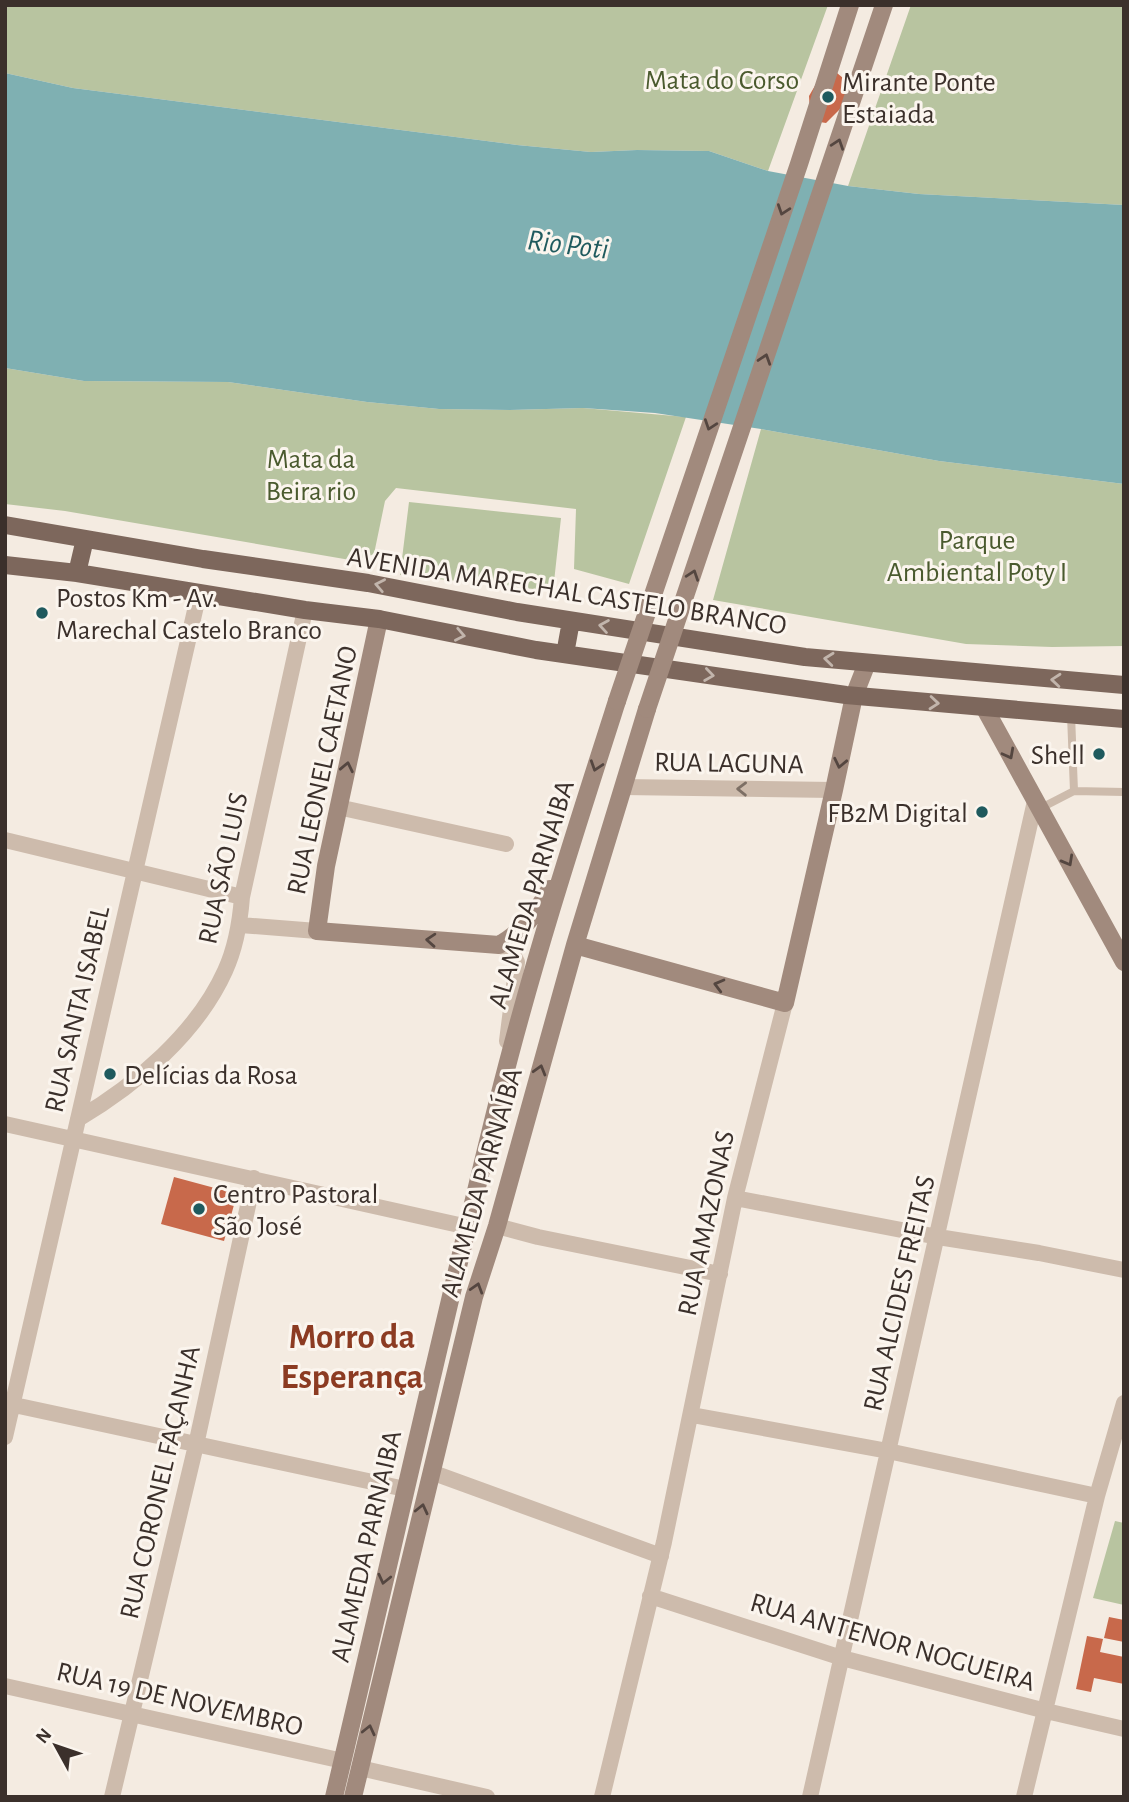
<svg xmlns="http://www.w3.org/2000/svg" width="1129" height="1802" viewBox="0 0 1129 1802" font-family="'Alegreya Sans',sans-serif">
<style>
.green{fill:#b8c4a0}
.water{fill:#7fb0b2}
.building{fill:#c8694b}
.lines{fill:none;stroke-linecap:round;stroke-linejoin:round}
.lane{stroke:#cdbbac;stroke-width:8}
.street{stroke:#cdbbac;stroke-width:16}
.secondary{stroke:#a18a7d;stroke-width:18}
.primary{stroke:#7d675c;stroke-width:18}
.secondary-bridge{stroke:#a18a7d;stroke-width:18}
.oneway{stroke:#544640}
.oneway2{stroke:#c2b5ac}
.oneway3{stroke:#7d6f65}
.poi-dot{fill:#1f5a5e;stroke:#fbf5ee;stroke-width:2.5}
.labels{text-anchor:middle;stroke-width:6;stroke-linejoin:round;paint-order:stroke}
.park-label{font-size:28px;fill:#4a5a2e;stroke:#fbf5ee}
.poi-label{font-size:28px;fill:#3b302b;stroke:#fbf5ee;text-anchor:start}
.street-label{font-size:28px;fill:#3b302b;stroke:#fbf5ee}
.water-label{font-size:30px;font-style:italic;fill:#1f5a5e;stroke:#fbf5ee}
.district-label{font-size:35px;font-weight:bold;fill:#8c3b22;stroke:#fbf5ee}
</style>
<rect width="100%" height="100%" fill="#f4ebe1"/>
<path class="green" d="M 5,5 L 828,5 L 768,171 L 709,151 L 637,150 L 591,152 L 517,145 L 73,88 L 5,73 Z
M 911,5 L 1124,5 L 1124,205 L 919,194 L 848,186 Z
M 5,368 L 84,381 L 228,382 L 367,402 L 439,409 L 510,410 L 583,408 L 686,417 L 629,584 L 574,569 L 576,509 L 396,488 L 385,501 L 374,554 L 356,561 L 65,511 L 5,504 Z
M 761,429 L 939,461 L 1124,484 L 1124,646 L 1052,647 L 966,644 L 713,600 Z
M 409,502 L 561,518 L 553,591 L 400,575 Z
M 1115,1521 L 1124,1523 L 1124,1605 L 1093,1598 Z"/>
<path class="water" d="M 5,73 L 73,88 L 517,145 L 591,152 L 637,150 L 709,151 L 768,171 L 848,186 L 919,194 L 1124,205 L 1124,484 L 939,461 L 761,429 L 655,413 L 583,408 L 510,410 L 439,409 L 367,402 L 228,382 L 84,381 L 5,368 Z"/>
<path class="building" d="M 837,73 L 843,78 L 846,85 L 847,91 L 841,108 L 826,123 L 820,122 L 810,112 L 809,96 L 820,77 Z
M 174,1177 L 237,1194 L 224,1241 L 161,1224 Z
M 1109,1617 L 1124,1620 L 1124,1642 L 1104,1638 Z
M 1087,1636 L 1103,1639 L 1100,1652 L 1124,1657 L 1124,1684 L 1094,1678 L 1091,1692 L 1076,1689 Z"/>
<g class="lines">
<path class="lane" d="M 1071,715 L 1074,791
M 1039,809 L 1074,791 L 1124,792"/>
<path class="street" d="M 623,787 L 834,790
M 338,807 L 506,844
M 5,840 L 242,897
M 240,925 L 317,931
M 499,945 L 511,950 L 517,962 L 507,1041
M 78,1119 C 136,1085 197,1033 225,971 C 236,947 240,923 242,897 L 305,610
M 5,1124 L 468,1227
M 735,1198 L 938,1237 L 1039,1253 L 1124,1270
M 497,1226 L 538,1237 L 720,1274
M 5,1403 L 405,1489
M 692,1415 L 888,1451 L 1097,1496
M 5,1437 L 199,593
M 431,1472 L 661,1556
M 650,1596 L 842,1658 L 1046,1711 L 1124,1729
M 5,1686 L 343,1761
M 360,1768 L 487,1797
M 112,1797 L 196,1445 L 254,1178
M 602,1797 L 664,1542 L 735,1198 L 785,1003
M 810,1797 L 1035,801
M 1024,1797 L 1097,1496 L 1124,1403"/>
<path class="secondary" d="M 379,619 L 326,866 L 317,931 L 499,945 C 524,931 536,913 550,889
M 984,707 L 1124,962
M 575,945 L 785,1003 L 834,790 L 854,696 L 867,663
M 334,1797 C 389,1566 440,1335 497,1105 C 531,968 574,835 617,701
M 353,1797 L 474,1297 L 497,1226 L 575,945 L 647,709"/>
<path class="primary" d="M 5,525 L 203,559 L 368,583 L 517,612 L 805,657 L 1124,685
M 5,565 L 77,573 L 305,610 L 379,619 L 536,650 L 846,695 L 1124,719
M 77,573 L 85,539
M 565,654 L 571,621"/>
<path class="secondary-bridge" d="M 617,701 L 799,164 L 850,5
M 647,709 L 884,5"/>
</g>
<defs><path id="oneway-chevron" d="M-2-3.5L2.5 0L-2 3.5" fill="none" stroke-width="1.6" stroke-linecap="round" stroke-linejoin="round" transform="scale(1.75)"/></defs>
<g class="oneway">
<use href="#oneway-chevron" transform="translate(838 144) rotate(-71)"/>
<use href="#oneway-chevron" transform="translate(783 210) rotate(109)"/>
<use href="#oneway-chevron" transform="translate(765 359) rotate(-72)"/>
<use href="#oneway-chevron" transform="translate(710 425) rotate(109)"/>
<use href="#oneway-chevron" transform="translate(693 575) rotate(-71)"/>
<use href="#oneway-chevron" transform="translate(1009 754) rotate(62)"/>
<use href="#oneway-chevron" transform="translate(840 763) rotate(102)"/>
<use href="#oneway-chevron" transform="translate(596 766) rotate(108)"/>
<use href="#oneway-chevron" transform="translate(347 767) rotate(-78)"/>
<use href="#oneway-chevron" transform="translate(1068 861) rotate(61)"/>
<use href="#oneway-chevron" transform="translate(431 940) rotate(-176)"/>
<use href="#oneway-chevron" transform="translate(719 985) rotate(-165)"/>
<use href="#oneway-chevron" transform="translate(540 1070) rotate(-74)"/>
<use href="#oneway-chevron" transform="translate(477 1288) rotate(-73)"/>
<use href="#oneway-chevron" transform="translate(422 1509) rotate(-77)"/>
<use href="#oneway-chevron" transform="translate(384 1579) rotate(103)"/>
<use href="#oneway-chevron" transform="translate(369 1730) rotate(-77)"/>
</g>
<g class="oneway2">
<use href="#oneway-chevron" transform="translate(380 585) rotate(-169)"/>
<use href="#oneway-chevron" transform="translate(604 626) rotate(-171)"/>
<use href="#oneway-chevron" transform="translate(460 635) rotate(11)"/>
<use href="#oneway-chevron" transform="translate(829 659) rotate(-174)"/>
<use href="#oneway-chevron" transform="translate(709 675) rotate(8)"/>
<use href="#oneway-chevron" transform="translate(1056 680) rotate(-175)"/>
<use href="#oneway-chevron" transform="translate(934 703) rotate(5)"/>
</g>
<use class="oneway3" href="#oneway-chevron" transform="translate(742 789) rotate(-179)"/>
<g class="poi-dot">
<circle cx="828" cy="97" r="7"/>
<circle cx="42" cy="613" r="7"/>
<circle cx="1099" cy="754" r="7"/>
<circle cx="982" cy="812" r="7"/>
<circle cx="110" cy="1074" r="7"/>
<circle cx="199" cy="1209" r="7"/>
</g>
<g class="labels">
<g class="park-label">
<text x="722" y="89">Mata do Corso</text>
<text x="311" y="468">Mata da<tspan x="311" dy="32">Beira rio</tspan></text>
<text x="977" y="549">Parque<tspan x="977" dy="32">Ambiental Poty I</tspan></text>
</g>
<g class="poi-label">
<text x="842" y="91">Mirante Ponte<tspan x="842" dy="32">Estaiada</tspan></text>
<text x="56" y="607">Postos Km - Av.<tspan x="56" dy="32">Marechal Castelo Branco</tspan></text>
<text x="1085" y="764" text-anchor="end">Shell</text>
<text x="968" y="822" text-anchor="end">FB2M Digital</text>
<text x="124" y="1084">Delícias da Rosa</text>
<text x="213" y="1203">Centro Pastoral<tspan x="213" dy="32">São José</tspan></text>
</g>
<g class="street-label">
<text transform="translate(567 590) rotate(9)" y="10">AVENIDA MARECHAL CASTELO BRANCO</text>
<text transform="translate(729 762) rotate(1)" y="10">RUA LAGUNA</text>
<text transform="translate(321 770) rotate(-78)" y="10">RUA LEONEL CAETANO</text>
<text transform="translate(222 868) rotate(-78)" y="10">RUA SÃO LUIS</text>
<text transform="translate(530 894) rotate(-73)" y="10">ALAMEDA PARNAIBA</text>
<text transform="translate(76 1009) rotate(-77)" y="10">RUA SANTA ISABEL</text>
<text transform="translate(480 1182) rotate(-74)" y="10">ALAMEDA PARNAÍBA</text>
<text transform="translate(705 1223) rotate(-78)" y="10">RUA AMAZONAS</text>
<text transform="translate(898 1293) rotate(-77)" y="10">RUA ALCIDES FREITAS</text>
<text transform="translate(159 1482) rotate(-77)" y="10">RUA CORONEL FAÇANHA</text>
<text transform="translate(365 1546) rotate(-77)" y="10">ALAMEDA PARNAIBA</text>
<text transform="translate(893 1641) rotate(16)" y="10">RUA ANTENOR NOGUEIRA</text>
<text transform="translate(180 1698) rotate(13)" y="10">RUA 19 DE NOVEMBRO</text>
</g>
<g class="water-label">
<text transform="translate(568 244) rotate(7)" y="10">Rio Poti</text>
</g>
<g class="district-label">
<text x="352" y="1348">Morro da<tspan x="352" dy="40">Esperança</tspan></text>
</g>
</g>
<rect width="1129" height="1802" fill="none" stroke="#3b302b" stroke-width="14"/>
<g transform="translate(56 1746) rotate(310)" stroke="#fbf5ee" stroke-width="5" paint-order="stroke">
<path d="M0-5L12 26L0 18L-12 26Z" fill="#3b302b"/>
<text y="-10" font-size="19" font-weight="bold" text-anchor="middle" fill="#3b302b">N</text>
</g>
</svg>
